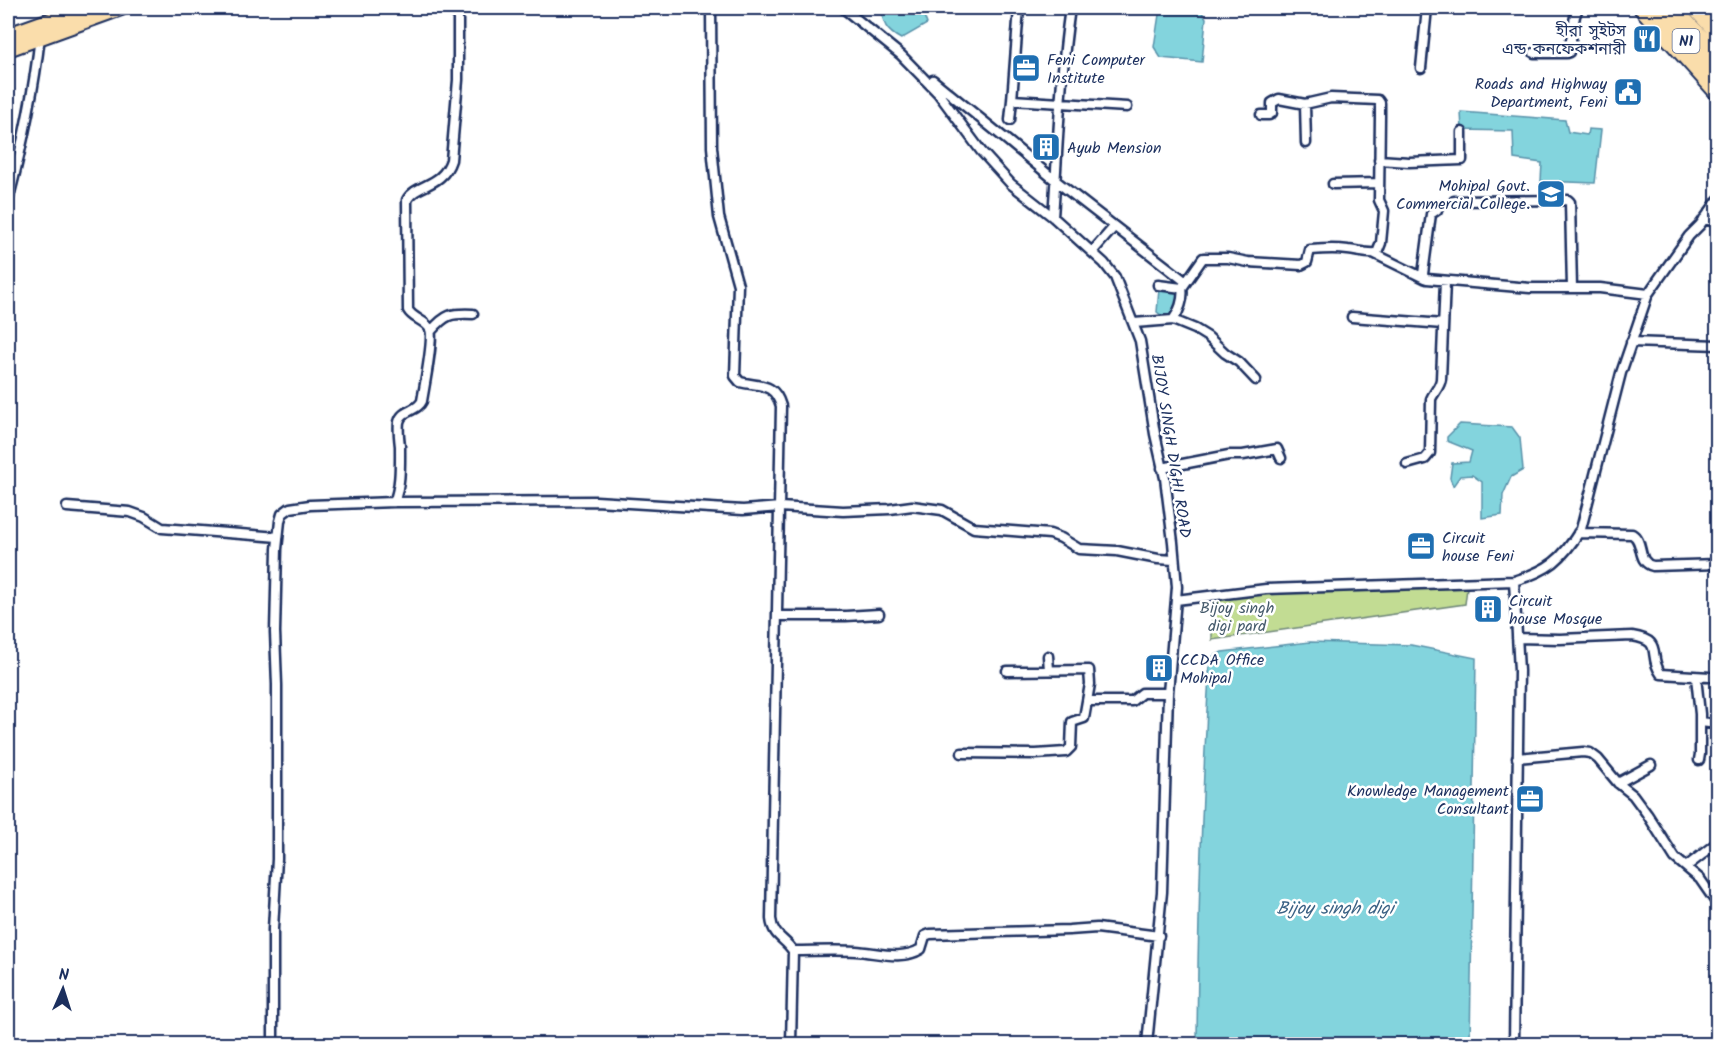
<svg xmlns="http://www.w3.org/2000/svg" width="1725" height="1052" viewBox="0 0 1725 1052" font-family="Kalam,'Noto Sans Bengali',sans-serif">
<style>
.green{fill:#c2dc93;stroke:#6e8678;stroke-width:1.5}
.water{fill:#83d4dd;stroke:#5992aa;stroke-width:1.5}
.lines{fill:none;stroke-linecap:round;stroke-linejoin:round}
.minor-casing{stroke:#1b2f5e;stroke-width:13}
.trunk-casing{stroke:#1b2f5e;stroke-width:18}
.minor{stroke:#fff;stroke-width:8}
.trunk{stroke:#faddab;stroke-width:14}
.labels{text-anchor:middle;stroke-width:5;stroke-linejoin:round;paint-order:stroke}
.shield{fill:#fff;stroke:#5f6d8e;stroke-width:1.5}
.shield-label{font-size:15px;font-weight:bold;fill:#1b2f5e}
.poi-label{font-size:16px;fill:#1b2f5e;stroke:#fff;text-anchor:start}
.street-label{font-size:16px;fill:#1b2f5e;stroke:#fff}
.park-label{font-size:16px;fill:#455a6b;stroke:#fff}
.water-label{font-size:18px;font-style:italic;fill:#3a6184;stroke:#fff}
</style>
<rect width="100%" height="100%" fill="#fff"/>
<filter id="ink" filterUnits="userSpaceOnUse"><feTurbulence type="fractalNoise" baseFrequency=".0167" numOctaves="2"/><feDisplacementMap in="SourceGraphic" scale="12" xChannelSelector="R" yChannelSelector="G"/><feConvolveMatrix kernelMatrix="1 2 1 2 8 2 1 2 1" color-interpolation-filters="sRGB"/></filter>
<g filter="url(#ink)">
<path class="green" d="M 1467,588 L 1465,604 L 1212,640 L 1212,599 L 1280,593 Z"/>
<path class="water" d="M 881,8 L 921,8 L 927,24 L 901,39 C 886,31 883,24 881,8 Z
M 1160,8 L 1199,8 L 1206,18 L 1202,62 L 1161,58 L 1154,47 Z
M 1461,112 L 1565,120 L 1568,132 L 1587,135 L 1588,129 L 1601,130 L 1595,183 L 1541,181 L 1542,163 L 1514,159 L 1513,131 L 1462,130 Z
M 1159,289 L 1179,291 L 1176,308 L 1170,315 L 1161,315 L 1157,312 Z
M 1460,424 L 1512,427 L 1520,438 L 1523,470 L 1511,477 L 1503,495 L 1502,515 L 1482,518 L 1482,482 L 1472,475 L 1460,476 L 1453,486 L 1450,478 L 1452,463 L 1469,462 L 1472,451 L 1447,441 L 1447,437 Z
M 1310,642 L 1411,645 L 1476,658 L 1470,1044 L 1197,1044 C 1198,915 1202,787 1210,658 L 1222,652 Z"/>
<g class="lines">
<g class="minor-casing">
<path id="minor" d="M 711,8 L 712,147 L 719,217 L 738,285 L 735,376 L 740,382 C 760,387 774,382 781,406 L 771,919 C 773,937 785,938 793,951 L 791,1044
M 843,8 L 901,55 L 938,93 L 981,151 L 1011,184 L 1053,217 L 1104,263 L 1115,277 L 1140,341 L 1155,434 L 1165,478 L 1173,542 L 1177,587 L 1168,693 L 1162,892 L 1147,1044
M 1534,53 L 1566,53 L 1569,52 L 1575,16 L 1578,8
M 1421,68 L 1427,8
M 933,80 L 1008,141 L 1056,181 L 1186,282
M 1012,100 L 1019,8
M 1305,104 L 1306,143
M 1010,120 L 1012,100 L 1127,107
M 1379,160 L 1409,162 L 1462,160 L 1462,132
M 1333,184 L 1379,183
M 8,201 C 22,147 34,92 40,36
M 1454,201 L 1568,200 L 1570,202 L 1572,288
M 1438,206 L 1437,210 L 1431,214 L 1423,274 L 1424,278 L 1427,279 L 1530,288 L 1600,288 L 1648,294
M 1053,217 C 1058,147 1060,77 1070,8
M 1704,219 L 1718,222
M 1092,252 L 1114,227
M 1375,254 L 1424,278
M 1182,288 L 1203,258 L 1228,258 L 1248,262 L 1301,265 L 1307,262 L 1310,250 C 1323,249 1335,248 1348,250 C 1358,251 1366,254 1377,253 L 1381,243 L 1384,211 L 1379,200 L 1380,116 L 1380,103 L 1378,100 L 1331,98 L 1305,104 L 1279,99 L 1272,103 L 1272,113 L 1269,115 L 1261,115
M 1352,317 L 1443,324
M 1173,320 L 1195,329 L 1208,337 L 1225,353 L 1239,362 L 1256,380
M 1134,323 L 1173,320 C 1179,312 1184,299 1182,288 L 1158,285
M 431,331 C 446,314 451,313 473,314
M 1631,342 L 1718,345
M 1407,464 L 1425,459 L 1430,453 L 1431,399 C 1434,392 1440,387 1441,379 L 1445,281
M 1162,468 L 1229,455 L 1243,455 L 1277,449 L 1281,458
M 394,502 C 401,486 400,463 400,446 C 399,438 398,429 399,422 C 402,409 417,412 422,401 C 424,388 434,339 430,329 C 425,320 413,319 408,310 L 407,200 C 416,183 442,188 451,160 L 458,80 L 458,8
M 67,507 L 130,512 L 144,517 L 162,528 L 278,537
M 1578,533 L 1632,534 C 1645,542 1636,562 1653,566 L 1718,564
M 1514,581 L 1519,671 L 1514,1044
M 1176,600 L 1266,589 L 1514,581 C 1549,570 1562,560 1581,529 L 1621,373 L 1648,294 L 1689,236 L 1700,225 L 1718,200
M 778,616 L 846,616 L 879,614
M 1517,638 L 1560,639 L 1632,636 C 1665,641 1647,655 1661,674 L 1710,677
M 1048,656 L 1049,670
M 1007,671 L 1089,670 L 1090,684 L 1087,701 L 1132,701 L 1142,693 L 1168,693
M 1696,677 L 1700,714 L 1700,754 L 1699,760
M 1700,722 L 1718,724
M 962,753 L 1036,754 L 1066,752 L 1071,747 L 1072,722 L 1084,718 L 1087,701
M 1517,758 L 1583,752 L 1590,753 L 1598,759 L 1618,783 L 1633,795 L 1647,814 L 1675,858 L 1700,879 L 1718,905
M 1618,783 L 1651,765
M 1686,867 L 1718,842
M 793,951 C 814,951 835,950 856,951 C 876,952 902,961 921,949 L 925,936 L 930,934 L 1069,930 L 1097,928 L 1159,936
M 273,1044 L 273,929 L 277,859 L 277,685 L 275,632 L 277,549 L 280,521 L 282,514 L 290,508 L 310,505 L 394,502 L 596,501 L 743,510 L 780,507 L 843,511 L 890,509 L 912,506 L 942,510 L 974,528 L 1050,534 L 1061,538 L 1079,549 L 1117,551 L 1158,559 L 1174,560"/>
</g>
<g class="trunk-casing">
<path id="trunk" d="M 1641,8 L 1718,94
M 1655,8 L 1718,74
M 1674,8 L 1718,54
M 1694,8 L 1718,34
M 8,35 L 84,8
M 8,49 L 121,8"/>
</g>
<use href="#minor" class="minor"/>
<use href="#trunk" class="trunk"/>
</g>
</g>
<defs>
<g id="restaurant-square" transform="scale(1.5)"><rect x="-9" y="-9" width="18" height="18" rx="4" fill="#1f6fb2" stroke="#fff"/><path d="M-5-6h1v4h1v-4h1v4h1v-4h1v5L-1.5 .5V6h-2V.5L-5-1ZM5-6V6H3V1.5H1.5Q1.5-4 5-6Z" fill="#fff"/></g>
<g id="office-square" transform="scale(1.5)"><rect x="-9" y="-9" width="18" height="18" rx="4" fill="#1f6fb2" stroke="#fff"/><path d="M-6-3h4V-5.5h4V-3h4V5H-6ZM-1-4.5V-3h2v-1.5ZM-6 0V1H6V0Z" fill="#fff"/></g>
<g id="civic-square" transform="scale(1.5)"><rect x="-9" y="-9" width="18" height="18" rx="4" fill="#1f6fb2" stroke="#fff"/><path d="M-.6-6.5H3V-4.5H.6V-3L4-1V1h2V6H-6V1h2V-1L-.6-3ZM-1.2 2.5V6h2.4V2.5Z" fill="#fff"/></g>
<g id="building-square" transform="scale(1.5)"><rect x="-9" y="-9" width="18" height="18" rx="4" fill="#1f6fb2" stroke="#fff"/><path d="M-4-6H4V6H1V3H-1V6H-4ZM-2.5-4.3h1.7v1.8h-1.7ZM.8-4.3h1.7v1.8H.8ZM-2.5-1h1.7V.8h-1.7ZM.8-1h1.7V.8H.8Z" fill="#fff"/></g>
<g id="university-square" transform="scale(1.5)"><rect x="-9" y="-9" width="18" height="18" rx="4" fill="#1f6fb2" stroke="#fff"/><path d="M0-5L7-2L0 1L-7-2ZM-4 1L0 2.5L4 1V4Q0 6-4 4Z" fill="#fff"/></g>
</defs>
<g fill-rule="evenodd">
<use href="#restaurant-square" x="1647" y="39"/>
<use href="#office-square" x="1026" y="68"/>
<use href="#civic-square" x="1628" y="92"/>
<use href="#building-square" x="1046" y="147"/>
<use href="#university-square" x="1551" y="194"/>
<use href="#office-square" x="1421" y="546"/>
<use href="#building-square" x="1488" y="609"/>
<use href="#building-square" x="1159" y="668"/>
<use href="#office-square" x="1530" y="799"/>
</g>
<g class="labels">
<rect class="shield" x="1672.5" y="29" width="27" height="24" rx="4.5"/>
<g class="shield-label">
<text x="1686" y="46">N1</text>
</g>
<g class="poi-label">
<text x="1626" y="36" text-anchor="end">হীরা সুইটস<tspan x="1626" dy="18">এন্ড কনফেকশনারী</tspan></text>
<text x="1047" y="65">Feni Computer<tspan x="1047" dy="18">Institute</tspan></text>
<text x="1607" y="89" text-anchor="end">Roads and Highway<tspan x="1607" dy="18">Department, Feni</tspan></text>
<text x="1067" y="153">Ayub Mension</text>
<text x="1530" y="191" text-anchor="end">Mohipal Govt.<tspan x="1530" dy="18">Commercial College.</tspan></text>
<text x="1442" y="543">Circuit<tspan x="1442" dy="18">house Feni</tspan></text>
<text x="1509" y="606">Circuit<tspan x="1509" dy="18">house Mosque</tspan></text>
<text x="1180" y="665">CCDA Office<tspan x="1180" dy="18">Mohipal</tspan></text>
<text x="1509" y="796" text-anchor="end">Knowledge Management<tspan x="1509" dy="18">Consultant</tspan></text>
</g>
<g class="street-label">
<text transform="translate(1172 446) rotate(81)" y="6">BIJOY SINGH DIGHI ROAD</text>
</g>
<g class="park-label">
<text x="1237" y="613">Bijoy singh<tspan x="1237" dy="18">digi pard</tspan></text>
</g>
<g class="water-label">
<text x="1335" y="914">Bijoy singh digi</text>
</g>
</g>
<rect width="1725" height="1052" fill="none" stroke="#fff" stroke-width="30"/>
<rect x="15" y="15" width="1695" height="1022" fill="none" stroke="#1b2f5e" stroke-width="2" filter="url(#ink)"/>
<g transform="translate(63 989) rotate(3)" stroke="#ffffff" stroke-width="4.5" paint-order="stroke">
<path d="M0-4.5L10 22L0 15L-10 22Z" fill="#1b2f5e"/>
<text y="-9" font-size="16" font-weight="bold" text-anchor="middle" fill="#1b2f5e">N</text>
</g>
</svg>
